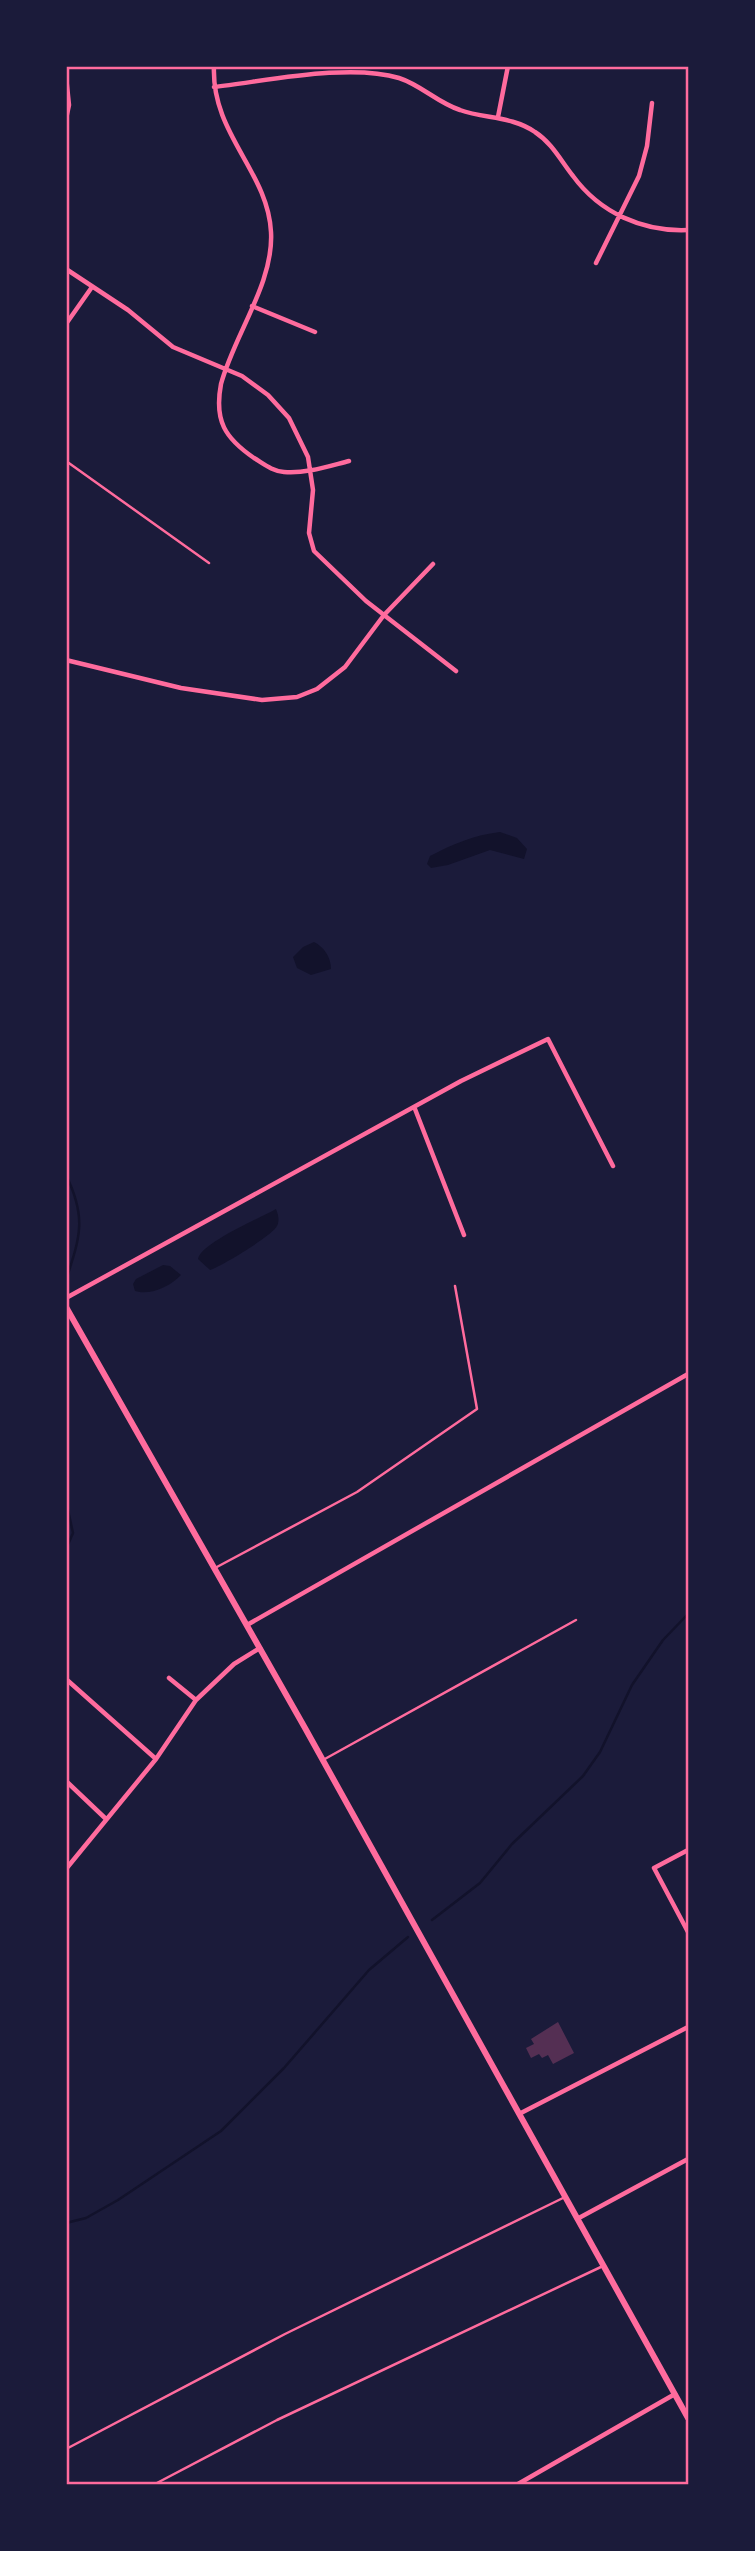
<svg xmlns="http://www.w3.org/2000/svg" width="755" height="2551" viewBox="0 0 755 2551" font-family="Quicksand,sans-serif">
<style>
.water{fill:#12122b}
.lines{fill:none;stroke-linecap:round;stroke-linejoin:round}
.stream{stroke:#12122b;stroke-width:2.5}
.building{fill:#542f53}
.service{stroke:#ff6b9d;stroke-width:2.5}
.minor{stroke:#ff6b9d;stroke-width:4.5}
.tertiary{stroke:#ff6b9d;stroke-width:6}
.neatline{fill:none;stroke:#ff6b9d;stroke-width:2.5}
</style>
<rect width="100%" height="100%" fill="#1b1b3a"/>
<path class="water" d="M 500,832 L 517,838 L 527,849 L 524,859 L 490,850 L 448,865 L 431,868 L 427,864 L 430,856 C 453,844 474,835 500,832 Z
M 314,942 C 324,947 331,957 331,969 L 311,975 L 297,968 L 293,957 L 303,947 Z
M 276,1209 C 278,1214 280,1220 277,1226 C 273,1235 222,1266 210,1270 L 198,1259 C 201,1243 260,1218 276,1209 Z
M 163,1265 L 170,1266 L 181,1275 C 171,1286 150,1296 135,1291 L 133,1284 L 136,1279 Z"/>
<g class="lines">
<path class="stream" d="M 66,1175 C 87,1218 80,1237 66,1280
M 66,1501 L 73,1533 L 66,1549
M 432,1920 L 480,1883 L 512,1844 L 583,1776 L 600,1752 L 632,1685 L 663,1640 L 688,1614
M 66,2223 L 86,2218 L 118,2200 L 221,2131 L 284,2068 L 369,1970 L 408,1937"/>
</g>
<path class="building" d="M 558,2022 L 574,2053 L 553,2064 L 548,2055 L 542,2058 L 539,2054 L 531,2058 L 526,2048 L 534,2044 L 531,2039 Z"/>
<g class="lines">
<path class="service" d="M 66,461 L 209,563
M 215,1568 L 357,1492 L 477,1409 L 455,1286
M 323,1760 L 576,1620
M 68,2448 L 285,2334 L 565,2197
M 155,2484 L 277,2420 L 603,2266"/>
<path class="minor" d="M 214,66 C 211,134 268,171 271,232 C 274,283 234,335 221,384 C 214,421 225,438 254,458 C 264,464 272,471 284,472 C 305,474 329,466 349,461
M 66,76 L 69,105 L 66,119
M 214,87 C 267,81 349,63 399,78 C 421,85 438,103 460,110 C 485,119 512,116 535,132 C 552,143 561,161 573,176 C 600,213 643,232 688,230
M 498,117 L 508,66
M 596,263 L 639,176 L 647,146 L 652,103
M 66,269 L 128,310 L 173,347 L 242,376 L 268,395 L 289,418 L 308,457 L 313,490 L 309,533 L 314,551 L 366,601 L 456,671
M 252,306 L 315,332
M 66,324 L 92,287
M 66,660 L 181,688 L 262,700 L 297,697 L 317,689 L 345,667 L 384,615 L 433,564
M 415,1109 L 464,1235
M 66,1298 L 461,1081 L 548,1039 L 613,1166
M 247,1625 L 688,1374
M 169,1678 L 196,1700
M 66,1679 L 156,1759
M 66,1781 L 106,1819
M 688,1850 L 654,1868 L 688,1932
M 66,1869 L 156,1759 L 196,1700 L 234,1664 L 260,1648
M 519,2114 L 688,2027
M 577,2219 L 688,2159
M 518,2484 L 675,2394"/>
<path class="tertiary" d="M 66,1307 L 305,1728 L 688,2418"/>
</g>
<rect width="755" height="2551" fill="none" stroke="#1b1b3a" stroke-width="136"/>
<rect x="68" y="68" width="619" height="2415" class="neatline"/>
</svg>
